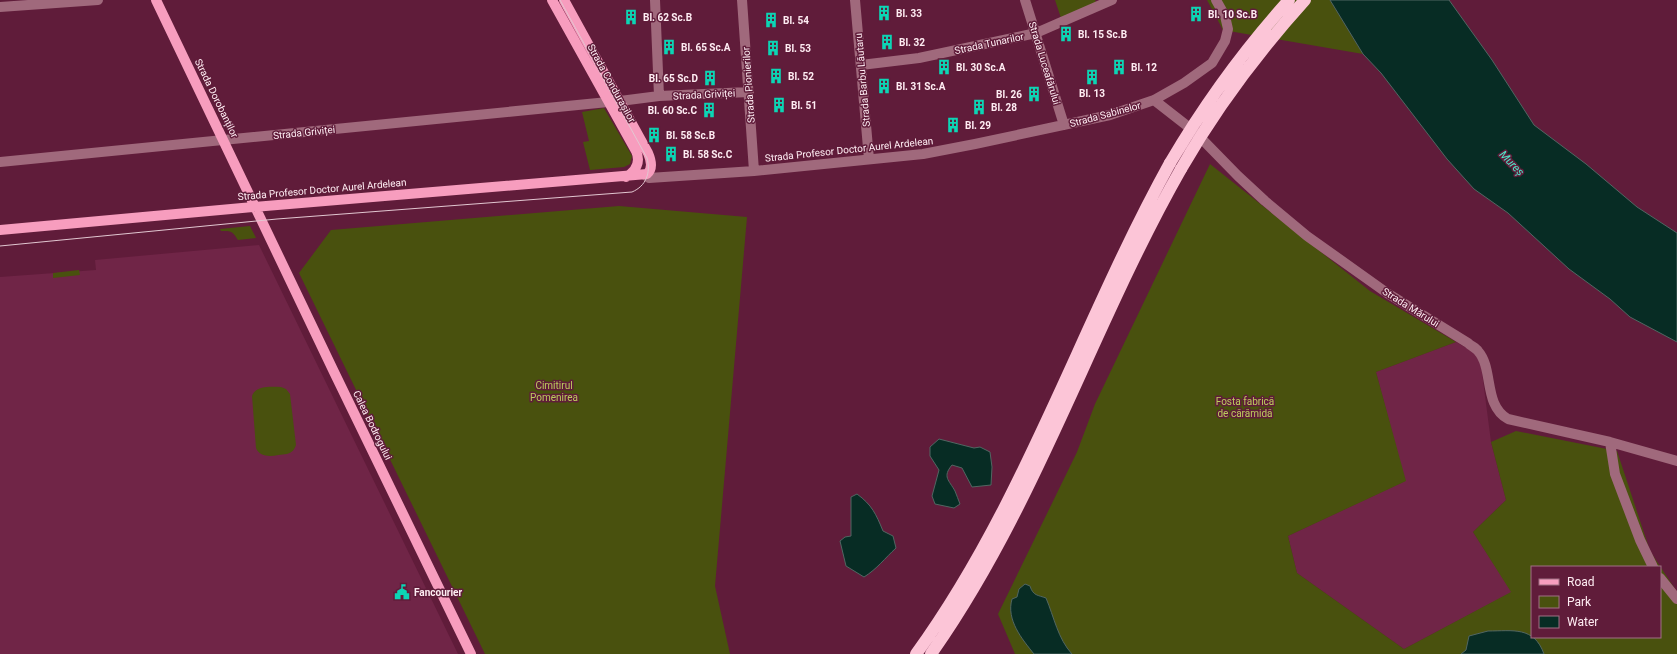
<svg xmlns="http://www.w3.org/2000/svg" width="1677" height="654" viewBox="0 0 1677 654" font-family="Roboto,sans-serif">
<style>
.built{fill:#702547}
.green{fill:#49510e;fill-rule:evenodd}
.water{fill:#072c24;stroke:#516662}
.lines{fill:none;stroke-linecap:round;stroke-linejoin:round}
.minor{stroke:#a0697c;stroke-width:10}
.major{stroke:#f79dbe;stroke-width:10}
.highway{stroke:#fcc5d7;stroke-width:12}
.tram{stroke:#e2c7d1;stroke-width:1}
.highway-bridge{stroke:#fcc5d7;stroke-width:12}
.labels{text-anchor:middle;stroke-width:3;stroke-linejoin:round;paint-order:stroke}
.poi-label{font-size:10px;font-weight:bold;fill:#ffedf3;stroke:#601c3a;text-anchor:start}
.street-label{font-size:10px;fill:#ffedf3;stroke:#601c3a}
.park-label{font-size:10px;fill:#bccd5d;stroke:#601c3a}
.water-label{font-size:11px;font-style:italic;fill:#4deaca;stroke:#601c3a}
</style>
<rect width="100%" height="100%" fill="#601c3a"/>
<path class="built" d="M 259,245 L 458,654 L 0,654 L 0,277 L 96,270 L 95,260 Z
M 1456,342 L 1475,353 L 1481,365 L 1491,442 L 1506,500 L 1473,532 L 1512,592 L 1404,649 L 1297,573 L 1288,536 L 1405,481 L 1376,372 Z"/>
<path class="green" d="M 1055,0 L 1095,0 L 1097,4 L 1061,18 Z
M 1207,0 L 1330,0 L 1363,54 L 1223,30 Z
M 604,108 L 632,156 L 630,164 L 624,167 L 590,170 L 583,142 L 589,141 L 582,112 Z
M 1210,164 L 1370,291 L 1456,342 L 1376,372 L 1406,481 L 1288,536 L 1297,573 L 1404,649 L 1511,592 L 1473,532 L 1506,500 L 1491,442 L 1516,431 L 1617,451 L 1650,551 L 1677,592 L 1677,654 L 1015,654 L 998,614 L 1077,452 L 1095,404 ZM 1532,567 L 1660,567 L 1660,637 L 1532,637 Z
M 619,206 L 747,217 L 715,586 L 730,654 L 485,654 L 299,273 L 331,230 Z
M 250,226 L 256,238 L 238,240 C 232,231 232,231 221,231 L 220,229 Z
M 79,270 L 80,275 L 53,278 L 53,273 Z
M 281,387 L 286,389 L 290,394 L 296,445 C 294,450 293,452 287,454 C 276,455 261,460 256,448 L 252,396 C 256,385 271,387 281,387 Z"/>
<path class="water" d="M 1330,0 L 1449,0 L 1492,60 L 1534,125 L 1586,164 L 1637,207 L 1677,233 L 1677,342 L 1630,317 L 1610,299 L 1569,269 L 1508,213 L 1474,189 L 1447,159 L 1381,73 L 1363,54 Z
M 939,439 L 974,448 L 980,447 L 990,452 L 992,467 L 991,485 L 972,487 L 962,468 L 952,465 C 942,477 949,480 955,491 C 957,495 958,500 960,504 L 954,508 L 935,504 L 932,496 L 939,470 L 930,456 L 930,447 Z
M 857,494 C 872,505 876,514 883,531 L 893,536 L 896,548 C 885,558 877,569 864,577 L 846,566 L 840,541 L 845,537 L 851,536 L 851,497 Z
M 1025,584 L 1030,586 C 1033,596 1038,595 1046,598 C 1054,617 1058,639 1072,654 L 1034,654 C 1022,639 1006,620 1012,599 L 1017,597 L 1019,589 Z
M 1488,631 C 1513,631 1534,626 1544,654 L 1461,654 L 1466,650 L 1469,636 Z"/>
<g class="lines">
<path class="minor" d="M 655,0 L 659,96
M 742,0 L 754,171
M 855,0 L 869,159
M 1025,0 L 1064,125
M 0,7 L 98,0
M 861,65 L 919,58 L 1036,33 L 1112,0
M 1154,100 L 1195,132 L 1238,176 L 1265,201 L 1307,236 L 1387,293 L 1468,343 C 1471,346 1476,348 1478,351 C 1494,369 1483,405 1508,419 L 1610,442 L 1677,461
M 620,101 L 659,96 L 749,92
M 0,162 L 608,102
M 645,175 L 649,178 L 754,171 L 923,154 L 975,144 L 1110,115 L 1154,100 L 1184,83 L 1212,63 L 1225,41 L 1228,29 L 1225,16 L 1216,0
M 1610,442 L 1615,474 L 1640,540 L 1653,567
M 1660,578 L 1677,599"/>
<path class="major" d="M 156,0 L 335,374 L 471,654
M 552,0 L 636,151 C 641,162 636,171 626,177
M 0,230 L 242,208 L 647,174 C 653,169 651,160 648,153 L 564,0"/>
<path class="highway" d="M 916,654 C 1025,504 1081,324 1170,163
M 931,654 C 1037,504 1091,327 1181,169"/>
<path class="tram" d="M 0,246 L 277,219 L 632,192 C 646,186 651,173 647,158 L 560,0"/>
<path class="highway-bridge" d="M 1170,163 C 1204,105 1244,50 1289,0
M 1181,169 C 1216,108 1258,52 1305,0"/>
</g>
<defs>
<g id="building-bare" transform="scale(1.2)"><path d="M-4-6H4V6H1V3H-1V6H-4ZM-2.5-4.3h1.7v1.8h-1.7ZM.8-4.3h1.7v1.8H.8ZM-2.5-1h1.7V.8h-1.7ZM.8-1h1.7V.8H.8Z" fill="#0cd5b5" stroke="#601c3a" stroke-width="2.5" paint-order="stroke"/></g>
<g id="civic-bare" transform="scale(1.2)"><path d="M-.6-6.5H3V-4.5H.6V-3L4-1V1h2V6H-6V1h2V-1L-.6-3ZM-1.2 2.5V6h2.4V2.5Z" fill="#0cd5b5" stroke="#601c3a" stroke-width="2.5" paint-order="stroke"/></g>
</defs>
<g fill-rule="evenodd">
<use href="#building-bare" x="884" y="13"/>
<use href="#building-bare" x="1196" y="14"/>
<use href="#building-bare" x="631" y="17"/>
<use href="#building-bare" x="771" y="20"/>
<use href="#building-bare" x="1066" y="34"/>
<use href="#building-bare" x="887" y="42"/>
<use href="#building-bare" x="669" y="47"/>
<use href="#building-bare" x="773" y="48"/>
<use href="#building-bare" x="944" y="67"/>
<use href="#building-bare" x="1119" y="67"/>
<use href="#building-bare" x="776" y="76"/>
<use href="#building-bare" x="1092" y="77"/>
<use href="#building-bare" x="710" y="78"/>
<use href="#building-bare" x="884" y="86"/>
<use href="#building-bare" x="1034" y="94"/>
<use href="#building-bare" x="779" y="105"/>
<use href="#building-bare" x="979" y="107"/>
<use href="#building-bare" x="709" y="110"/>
<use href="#building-bare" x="953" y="125"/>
<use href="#building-bare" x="654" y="135"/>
<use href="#building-bare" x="671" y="154"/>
<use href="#civic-bare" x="402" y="592"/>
</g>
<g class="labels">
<g class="poi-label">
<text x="896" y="17">Bl. 33</text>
<text x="1208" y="18">Bl. 10 Sc.B</text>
<text x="643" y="21">Bl. 62 Sc.B</text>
<text x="783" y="24">Bl. 54</text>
<text x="1078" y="38">Bl. 15 Sc.B</text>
<text x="899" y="46">Bl. 32</text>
<text x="681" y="51">Bl. 65 Sc.A</text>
<text x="785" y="52">Bl. 53</text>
<text x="956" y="71">Bl. 30 Sc.A</text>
<text x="1131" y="71">Bl. 12</text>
<text x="788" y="80">Bl. 52</text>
<text x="698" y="82" text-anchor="end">Bl. 65 Sc.D</text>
<text x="896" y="90">Bl. 31 Sc.A</text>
<text x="1092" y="97" text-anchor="middle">Bl. 13</text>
<text x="1022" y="98" text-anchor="end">Bl. 26</text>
<text x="791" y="109">Bl. 51</text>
<text x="991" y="111">Bl. 28</text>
<text x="697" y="114" text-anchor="end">Bl. 60 Sc.C</text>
<text x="965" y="129">Bl. 29</text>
<text x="666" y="139">Bl. 58 Sc.B</text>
<text x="683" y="158">Bl. 58 Sc.C</text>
<text x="414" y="596">Fancourier</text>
</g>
<g class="street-label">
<text transform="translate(989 43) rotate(-12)" y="4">Strada Tunarilor</text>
<text transform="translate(1045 63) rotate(73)" y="4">Strada Luceafărului</text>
<text transform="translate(862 80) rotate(-95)" y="4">Strada Barbu Lăutaru</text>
<text transform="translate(612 83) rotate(61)" y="4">Strada Condurașilor</text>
<text transform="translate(748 85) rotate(-94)" y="4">Strada Pionierilor</text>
<text transform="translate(704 94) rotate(-3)" y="4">Strada Griviței</text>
<text transform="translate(217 98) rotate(64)" y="4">Strada Dorobanților</text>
<text transform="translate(1105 114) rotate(-15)" y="4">Strada Sabinelor</text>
<text transform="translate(304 132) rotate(-6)" y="4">Strada Griviței</text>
<text transform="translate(849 149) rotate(-6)" y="4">Strada Profesor Doctor Aurel Ardelean</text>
<text transform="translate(322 189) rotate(-5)" y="4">Strada Profesor Doctor Aurel Ardelean</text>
<text transform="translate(1411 307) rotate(32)" y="4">Strada Mărului</text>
<text transform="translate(373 425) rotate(64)" y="4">Calea Bodrogului</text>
</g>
<g class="park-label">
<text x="554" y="389">Cimitirul<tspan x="554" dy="12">Pomenirea</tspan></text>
<text x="1245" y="405">Fosta fabrică<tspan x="1245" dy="12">de cărămidă</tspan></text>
</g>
<g class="water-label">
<text transform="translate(1512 163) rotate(46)" y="4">Mureș</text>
</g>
</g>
<rect x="1531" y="566" width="130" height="72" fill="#601c3a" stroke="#a07084"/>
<rect x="1539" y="579" width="20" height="6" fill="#f79dbe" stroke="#a07084"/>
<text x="1567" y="586" font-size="12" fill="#ffedf3">Road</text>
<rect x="1539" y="596" width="20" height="12" fill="#49510e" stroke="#a07084"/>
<text x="1567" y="606" font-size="12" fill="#ffedf3">Park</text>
<rect x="1539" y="616" width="20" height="12" fill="#072c24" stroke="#a07084"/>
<text x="1567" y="626" font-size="12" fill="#ffedf3">Water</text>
</svg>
